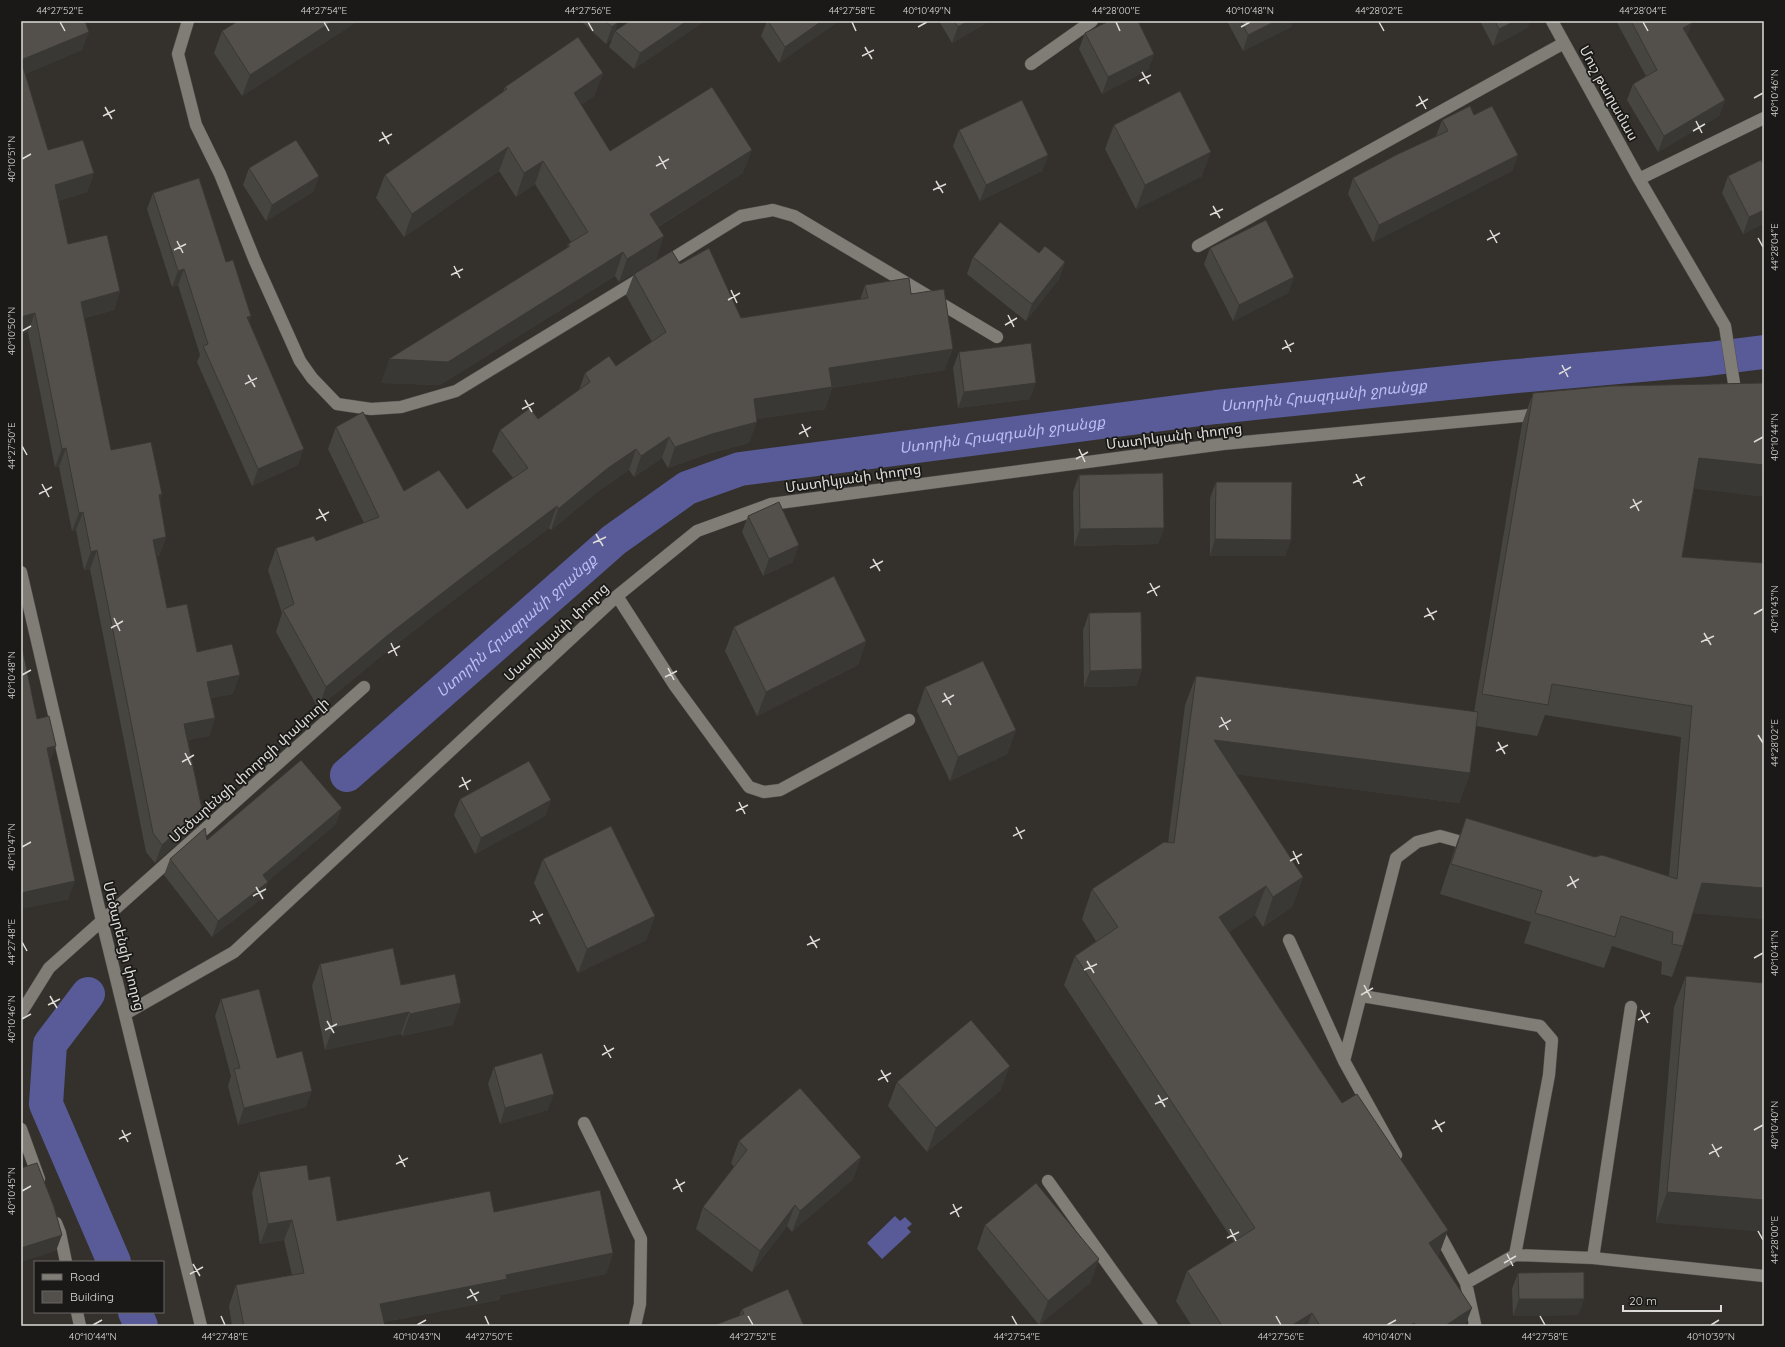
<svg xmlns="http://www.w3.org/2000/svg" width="1785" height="1347" viewBox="0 0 1785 1347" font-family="Quicksand,'Noto Sans Armenian',sans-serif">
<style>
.water{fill:#585b97}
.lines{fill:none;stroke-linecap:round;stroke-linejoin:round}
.canal{stroke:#585b97;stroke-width:34}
.minor-casing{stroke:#514f4c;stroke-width:13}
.minor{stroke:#807d77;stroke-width:12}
.wall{fill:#474540}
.shaded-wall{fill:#3a3834}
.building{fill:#53504b;stroke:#3a3834}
.ticks{fill:none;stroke:#dddbd8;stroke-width:1.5}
.labels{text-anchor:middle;stroke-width:3.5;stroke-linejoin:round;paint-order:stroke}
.street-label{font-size:14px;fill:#dddbd8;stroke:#1a1917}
.water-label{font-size:15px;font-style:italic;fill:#b9bef4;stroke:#1a1917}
.neatline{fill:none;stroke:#dddbd8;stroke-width:1.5}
.ticks-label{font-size:10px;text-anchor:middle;fill:#dddbd8}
</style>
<rect width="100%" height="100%" fill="#34312c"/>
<path class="water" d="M 895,1216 L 900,1221 L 905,1217 L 912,1224 L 907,1228 L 911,1232 L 882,1259 L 867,1243 Z"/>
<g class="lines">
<g class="canal">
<path id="s1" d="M 347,775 L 614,540 L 687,488 L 740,469 L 1216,407 L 1506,377 L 1708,359 L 1764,352"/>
<path d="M 88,994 L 50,1044 L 46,1104 L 114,1262"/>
<path d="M 135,1312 L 141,1326"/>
</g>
<g class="minor-casing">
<path id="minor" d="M 188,21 L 178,54 L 196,125 L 220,174 L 255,261 L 300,361 L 312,378 L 337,404 L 371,409 L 401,407 L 456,391 L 643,277
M 1552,21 L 1639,179 L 1725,326 L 1736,396
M 1031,64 L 1092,21
M 1639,179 L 1764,118
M 1198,246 L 1564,43
M 662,265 L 741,216 L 773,210 L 794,216 L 997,337
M 21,572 L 102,921 L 201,1326
M 617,596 L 675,686 L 749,787 L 764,792 L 780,790 L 909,720
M 1289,940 L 1344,1061 L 1396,1155
M 1362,996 L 1540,1026 L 1552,1040 L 1549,1075 L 1515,1255 L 1466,1283
M 21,1013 L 49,968 L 364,687
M 125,1014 L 234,952 L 617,596 L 697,531 L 771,504 L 1223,444 L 1541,414
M 1344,1061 L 1396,858 L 1417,842 L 1440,836 L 1472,845
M 584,1123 L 641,1239 L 640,1304 L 635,1326
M 21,1129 L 39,1179
M 1048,1181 L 1152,1326
M 56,1223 L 60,1233 L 66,1262
M 1436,1228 L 1466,1283 L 1475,1324 L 1474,1326
M 1515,1255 L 1593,1258 L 1764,1276
M 1593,1258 L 1631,1007
M 77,1312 L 80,1326"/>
</g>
<use href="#minor" class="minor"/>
</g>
<path class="wall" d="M 21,21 L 82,50 L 25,74 L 48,150 L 94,173 L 87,192 L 58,201 L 68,244 L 120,291 L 114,310 L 84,318 L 111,450 L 162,494 L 160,500 L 166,537 L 159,556 L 156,556 L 167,608 L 197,652 L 233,694 L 211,698 L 215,718 L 209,736 L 188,740 L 202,809 L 195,828 L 155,863 L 146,852 L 90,569 L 84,570 L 76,530 L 72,531 L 59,467 L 55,467 L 28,332 L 21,334 Z
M 358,21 L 242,96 L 214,53 L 222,31 Z
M 581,21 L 618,21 L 618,22 L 612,38 L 606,44 Z
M 630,21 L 703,21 L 702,23 L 634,69 L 609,47 L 615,31 Z
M 767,21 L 839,21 L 779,63 L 761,36 Z
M 939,21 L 990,21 L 952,43 Z
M 1227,21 L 1293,21 L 1291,27 L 1243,51 Z
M 1480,21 L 1530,21 L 1527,28 L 1493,46 Z
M 1616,21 L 1691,21 L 1692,23 L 1687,35 L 1725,100 L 1719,116 L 1658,152 L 1627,100 L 1633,84 L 1646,76 Z
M 1085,33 L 1154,54 L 1148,70 L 1102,94 L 1079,49 Z
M 603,73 L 594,96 L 581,105 L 610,151 L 743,173 L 658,227 L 656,260 L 619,282 L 615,276 L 440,385 L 381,383 L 567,248 L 568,244 L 571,242 L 535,184 L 516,197 L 499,171 L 404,237 L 376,198 L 385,175 L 503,92 L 505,87 Z
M 1474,115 L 1518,155 L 1512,171 L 1373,242 L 1348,194 L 1353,178 L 1436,136 L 1442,120 Z
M 1114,125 L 1202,176 L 1136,209 L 1105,149 Z
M 959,130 L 1048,155 L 1042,171 L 980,201 L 953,146 Z
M 1764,166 L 1764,223 L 1743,234 L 1722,193 L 1728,176 Z
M 249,168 L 319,176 L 313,192 L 266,221 L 243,185 Z
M 153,193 L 226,262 L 251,316 L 249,322 L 298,465 L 252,486 L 197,362 L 200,355 L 178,285 L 172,287 L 147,209 Z
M 1210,248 L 1294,277 L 1288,293 L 1233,321 L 1204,264 Z
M 1039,253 L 1065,262 L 1059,279 L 1026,321 L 967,274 L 973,257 Z
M 680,264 L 741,318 L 860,300 L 865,285 L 911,294 L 945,370 L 832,388 L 825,409 L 757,419 L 749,443 L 704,455 L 668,468 L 662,458 L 634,477 L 629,470 L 600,490 L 551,530 L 549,528 L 451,602 L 380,657 L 318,708 L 276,632 L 282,613 L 268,570 L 276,548 L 316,541 L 364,523 L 328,449 L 336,427 L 404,491 L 467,509 L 513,478 L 492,451 L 500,430 L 538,419 L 579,390 L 585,373 L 616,366 L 652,342 L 626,295 L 634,274 Z
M 959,352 L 1030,399 L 958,408 L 953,368 Z
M 1533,393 L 1694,489 L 1682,557 L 1764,563 L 1764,919 L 1693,913 L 1683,946 L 1672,977 L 1661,974 L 1662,962 L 1612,946 L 1604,968 L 1524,943 L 1531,922 L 1440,894 L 1455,848 L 1466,818 L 1595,857 L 1669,876 L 1681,737 L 1545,715 L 1537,736 L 1476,726 L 1470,773 L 1459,803 L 1236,774 L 1303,877 L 1292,907 L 1263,927 L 1255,915 L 1229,932 L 1342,1103 L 1448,1230 L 1438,1257 L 1465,1326 L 1192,1326 L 1176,1301 L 1187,1271 L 1234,1242 L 1064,985 L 1075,956 L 1096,941 L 1082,919 L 1092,889 L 1168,843 L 1185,705 L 1196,676 L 1474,712 L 1522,424 Z
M 1079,475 L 1164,528 L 1158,544 L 1074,546 L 1073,492 Z
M 1216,482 L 1291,540 L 1285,556 L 1210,556 L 1210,498 Z
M 748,516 L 793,562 L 763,576 L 742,532 Z
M 1089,613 L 1142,669 L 1136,686 L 1084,687 L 1083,630 Z
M 734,627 L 866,641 L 858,665 L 757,716 L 725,651 Z
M 925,687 L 1016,730 L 1007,754 L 950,781 L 917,711 Z
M 460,799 L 551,800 L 545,816 L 475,854 L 454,815 Z
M 336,824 L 268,881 L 262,898 L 212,937 L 164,875 L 170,859 L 207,840 Z
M 543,859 L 655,916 L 646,940 L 578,973 L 534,883 Z
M 320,964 L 401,985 L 453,1025 L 402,1036 L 401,1034 L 325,1050 L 312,986 Z
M 1686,976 L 1764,983 L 1656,1223 L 1674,1007 Z
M 221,999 L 306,1107 L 238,1125 L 228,1086 L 231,1076 L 215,1016 Z
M 494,1067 L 548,1110 L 500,1124 L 488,1084 Z
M 897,1082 L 1001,1090 L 927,1152 L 888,1106 Z
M 739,1141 L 861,1157 L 853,1179 L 792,1232 L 787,1226 L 752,1272 L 696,1229 L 703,1207 L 734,1167 L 731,1163 Z
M 259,1172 L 309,1180 L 337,1221 L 494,1212 L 613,1253 L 606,1274 L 501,1295 L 499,1300 L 384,1322 L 385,1326 L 232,1326 L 229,1306 L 236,1285 L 292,1275 L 284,1240 L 260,1244 L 252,1193 Z
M 985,1225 L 1099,1259 L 1090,1283 L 1039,1325 L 977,1249 Z
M 1518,1273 L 1584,1299 L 1578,1315 L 1513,1316 L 1512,1289 Z
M 742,1309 L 804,1326 L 739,1316 Z"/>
<path class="shaded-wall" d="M 333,21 L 358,21 L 242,96 L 250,75 Z
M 687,21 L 703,21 L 702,23 L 634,69 L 640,53 Z
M 822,21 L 839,21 L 779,63 L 785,47 Z
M 968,21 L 990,21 L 952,43 L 958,27 Z
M 1276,21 L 1293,21 L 1291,27 L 1243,51 L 1248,35 Z
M 1515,21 L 1530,21 L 1527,28 L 1493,46 L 1499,29 Z
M 618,22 L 612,38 L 606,44 L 612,27 Z
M 1692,23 L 1686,39 L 1683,28 Z
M 89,32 L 82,50 L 21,76 L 21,60 Z
M 1154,54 L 1148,70 L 1102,94 L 1108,77 Z
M 603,73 L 594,96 L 565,116 L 574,93 Z
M 1725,100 L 1719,116 L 1658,152 L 1664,136 Z
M 508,147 L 499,171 L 404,237 L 412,214 Z
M 752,150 L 743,173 L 641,237 L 650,214 Z
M 1211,152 L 1202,176 L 1136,209 L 1145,185 Z
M 1048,155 L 1042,171 L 980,201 L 986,185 Z
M 1518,155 L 1512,171 L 1373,242 L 1379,225 Z
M 543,161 L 535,184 L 516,197 L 524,173 Z
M 94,173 L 87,192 L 48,204 L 55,185 Z
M 319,176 L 313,192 L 266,221 L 272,205 Z
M 1764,210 L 1764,223 L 1743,234 L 1749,217 Z
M 664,236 L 656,260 L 619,282 L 627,259 Z
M 623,252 L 615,276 L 440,385 L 381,383 L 389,359 Z
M 1065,262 L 1059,279 L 1026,321 L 1032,304 Z
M 184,269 L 178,285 L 172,287 L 178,271 Z
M 1294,277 L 1288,293 L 1233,321 L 1239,305 Z
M 120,291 L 114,310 L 74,320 L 81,302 Z
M 35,313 L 28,332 L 21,334 L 21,317 Z
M 251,316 L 245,332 L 247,317 Z
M 953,349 L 945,370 L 832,388 L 825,409 L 746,421 L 754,399 L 829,368 Z
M 1036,383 L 1030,399 L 958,408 L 964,392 Z
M 757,422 L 749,443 L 704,455 L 668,468 L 675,447 L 712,434 Z
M 669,437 L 662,458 L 634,477 L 641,456 Z
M 66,448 L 59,467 L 55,467 L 62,449 Z
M 304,449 L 298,465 L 252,486 L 258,469 Z
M 636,449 L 629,470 L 600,490 L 551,530 L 558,509 L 608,468 Z
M 1699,458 L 1764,465 L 1764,497 L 1688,488 Z
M 162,494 L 155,513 L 159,495 Z
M 557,506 L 549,528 L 451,602 L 380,657 L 318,708 L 326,687 L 388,635 L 459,580 Z
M 83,512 L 76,530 L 72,531 L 79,513 Z
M 1164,528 L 1158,544 L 1074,546 L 1080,529 Z
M 166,537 L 159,556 L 146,558 L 153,540 Z
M 1215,539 L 1291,540 L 1285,556 L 1210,556 Z
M 799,545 L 793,562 L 763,576 L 769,559 Z
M 97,550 L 90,569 L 84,570 L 91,552 Z
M 866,641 L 858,665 L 757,716 L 766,692 Z
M 1142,669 L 1136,686 L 1084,687 L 1090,671 Z
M 240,675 L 233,694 L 200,700 L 207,682 Z
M 215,718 L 209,736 L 177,742 L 184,724 Z
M 1016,730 L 1007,754 L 950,781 L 958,757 Z
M 1214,740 L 1470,773 L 1459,803 L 1203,770 Z
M 56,746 L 49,764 L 47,748 Z
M 551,800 L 545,816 L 475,854 L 481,838 Z
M 342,808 L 336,824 L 257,891 L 268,882 L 262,898 L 212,937 L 218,921 L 263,875 Z
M 202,809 L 195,828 L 155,863 L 162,845 Z
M 1303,877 L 1292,907 L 1263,927 L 1273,897 Z
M 75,881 L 68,900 L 21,909 L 21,893 Z
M 1702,883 L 1764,888 L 1764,919 L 1691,913 Z
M 1266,886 L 1255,915 L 1208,946 L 1219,917 Z
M 655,916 L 646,940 L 578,973 L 587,949 Z
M 461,1003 L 453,1025 L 402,1036 L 410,1014 Z
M 409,1012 L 401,1034 L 325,1050 L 333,1028 Z
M 1010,1066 L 1001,1090 L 927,1152 L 936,1128 Z
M 312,1091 L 306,1107 L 238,1125 L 244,1108 Z
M 554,1094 L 548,1110 L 500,1124 L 505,1108 Z
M 861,1157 L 853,1179 L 792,1232 L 800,1211 Z
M 1667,1192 L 1764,1200 L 1764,1232 L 1656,1223 Z
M 795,1205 L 787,1226 L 752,1272 L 760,1251 Z
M 292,1220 L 284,1240 L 260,1244 L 268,1224 Z
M 1448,1230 L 1437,1260 L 1429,1243 Z
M 62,1235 L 56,1251 L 21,1262 L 21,1248 Z
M 613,1253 L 606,1274 L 501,1295 L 499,1300 L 373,1324 L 380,1304 L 506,1275 Z
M 1099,1259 L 1090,1283 L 1039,1325 L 1048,1301 Z
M 1519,1299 L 1584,1299 L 1578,1315 L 1513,1316 Z
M 1472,1308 L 1465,1326 L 1445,1326 Z
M 1312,1313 L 1307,1326 L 1291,1326 Z"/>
<path class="building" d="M 21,21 L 85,21 L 89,32 L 21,60 L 48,150 L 83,140 L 94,173 L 55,185 L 68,244 L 107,235 L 120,291 L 81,302 L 111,450 L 151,442 L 162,494 L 159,495 L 166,537 L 153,540 L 167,608 L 187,604 L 197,652 L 232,644 L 240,675 L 207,682 L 215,718 L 184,724 L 202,809 L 162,845 L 153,833 L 97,550 L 91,552 L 83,512 L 79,513 L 66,448 L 62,449 L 35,313 L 21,317 Z
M 238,21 L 333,21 L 250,75 L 222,31 Z
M 605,21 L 618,21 L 618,22 L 612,27 Z
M 630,21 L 687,21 L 640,53 L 615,31 Z
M 768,21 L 822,21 L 785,47 Z
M 954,21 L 968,21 L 958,27 Z
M 1109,21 L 1138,21 L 1154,54 L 1108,77 L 1085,33 Z
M 1241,21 L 1276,21 L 1248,35 Z
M 1495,21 L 1515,21 L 1499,29 Z
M 1631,21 L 1691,21 L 1692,23 L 1683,28 L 1725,100 L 1664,136 L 1633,84 L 1657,70 Z
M 578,37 L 603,73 L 574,93 L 610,151 L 712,87 L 752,150 L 650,214 L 664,236 L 627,259 L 623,252 L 448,362 L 389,359 L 570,246 L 568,244 L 588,232 L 543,161 L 524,173 L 508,147 L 412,214 L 385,175 L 507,89 L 505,87 Z
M 1180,91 L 1211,152 L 1145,185 L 1114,125 Z
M 1022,100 L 1048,155 L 986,185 L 959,130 Z
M 1470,106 L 1474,115 L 1492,106 L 1518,155 L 1379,225 L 1353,178 L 1398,154 L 1448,131 L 1442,120 Z
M 296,140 L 319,176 L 272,205 L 249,168 Z
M 1761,160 L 1764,166 L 1764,210 L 1749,217 L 1728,176 Z
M 199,178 L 226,262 L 233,260 L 251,316 L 247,317 L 304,449 L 258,469 L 203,346 L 208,344 L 184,269 L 178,271 L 153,193 Z
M 1266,220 L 1294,277 L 1239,305 L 1210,248 Z
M 1000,222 L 1039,253 L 1045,246 L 1065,262 L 1032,304 L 973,257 Z
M 709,248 L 741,318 L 868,298 L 865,285 L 909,278 L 911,294 L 944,289 L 953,349 L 829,368 L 832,387 L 754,399 L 757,422 L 712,434 L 675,447 L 669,437 L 641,456 L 636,449 L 608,468 L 558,509 L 557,506 L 459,580 L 388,635 L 326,687 L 283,610 L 294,604 L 276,548 L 314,536 L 316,541 L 379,517 L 336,427 L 363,412 L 404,491 L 439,470 L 467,509 L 528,468 L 500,430 L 530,408 L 538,419 L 590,382 L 585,373 L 609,356 L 616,366 L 666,332 L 634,274 L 672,251 L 680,264 Z
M 1031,343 L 1036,383 L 964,392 L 959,352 Z
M 1764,383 L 1764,465 L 1699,458 L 1682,557 L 1764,563 L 1764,888 L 1702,883 L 1683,946 L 1672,944 L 1673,932 L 1621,916 L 1615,937 L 1535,913 L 1542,891 L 1451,864 L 1466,818 L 1595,857 L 1602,855 L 1677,879 L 1692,706 L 1552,684 L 1548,705 L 1482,694 L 1533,393 L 1610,386 Z
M 1163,473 L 1164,528 L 1080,529 L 1079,475 Z
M 1216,482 L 1292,482 L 1291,540 L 1215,539 Z
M 779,502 L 799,545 L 769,559 L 748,516 Z
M 834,576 L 866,641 L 766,692 L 734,627 Z
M 1141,612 L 1142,669 L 1090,671 L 1089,613 Z
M 21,642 L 37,719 L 49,716 L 56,746 L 47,748 L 75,881 L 21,893 Z
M 983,661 L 1016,730 L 958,757 L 925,687 Z
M 1196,676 L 1478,712 L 1470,773 L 1214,740 L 1303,877 L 1273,897 L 1266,886 L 1219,917 L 1342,1103 L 1357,1094 L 1448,1230 L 1429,1243 L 1472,1308 L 1445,1326 L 1416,1326 L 1414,1323 L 1410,1326 L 1320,1326 L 1312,1313 L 1291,1326 L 1222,1326 L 1187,1271 L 1255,1228 L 1075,956 L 1118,927 L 1092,889 L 1164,842 L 1174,843 Z
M 301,760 L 342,808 L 263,875 L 268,882 L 218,921 L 170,859 L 205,828 L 207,840 Z
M 529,761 L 551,800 L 481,838 L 460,799 Z
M 611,826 L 655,916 L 587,949 L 543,859 Z
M 393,948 L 401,985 L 455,974 L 461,1003 L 410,1014 L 409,1012 L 333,1028 L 320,964 Z
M 1686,976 L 1764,983 L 1764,1200 L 1667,1192 Z
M 259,989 L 277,1058 L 302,1051 L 312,1091 L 244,1108 L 234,1069 L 240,1068 L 221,999 Z
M 971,1020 L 1010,1066 L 936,1128 L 897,1082 Z
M 542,1053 L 554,1094 L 505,1108 L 494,1067 Z
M 800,1088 L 861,1157 L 800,1211 L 795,1205 L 760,1251 L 703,1207 L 747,1150 L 739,1141 Z
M 37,1163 L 54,1207 L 62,1235 L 21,1248 L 21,1168 Z
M 307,1165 L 309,1180 L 330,1176 L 337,1221 L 490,1191 L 494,1212 L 600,1190 L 613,1253 L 506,1275 L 507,1279 L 380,1304 L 385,1326 L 244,1326 L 236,1285 L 304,1273 L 292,1220 L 268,1224 L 259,1172 Z
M 1036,1183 L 1099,1259 L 1048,1301 L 985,1225 Z
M 1584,1272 L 1584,1299 L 1519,1299 L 1518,1273 Z
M 788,1289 L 804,1326 L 712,1326 L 744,1314 L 742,1309 Z"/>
<path class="ticks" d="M 60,22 L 65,31M 324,22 L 329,31M 588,22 L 593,31M 852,22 L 856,31M 1116,22 L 1120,31M 1379,22 L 1384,31M 1643,22 L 1648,31M 918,27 L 927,22M 1241,27 L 1250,22M 865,47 L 872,59M 862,56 L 874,50M 1142,72 L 1149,84M 1139,81 L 1151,75M 1419,96 L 1426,109M 1754,98 L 1763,93M 1416,106 L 1428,99M 105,107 L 112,119M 103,116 L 115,110M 1696,121 L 1702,133M 1693,131 L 1705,124M 382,132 L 389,144M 379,141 L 392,134M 659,156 L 666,169M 22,159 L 31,154M 656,166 L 669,159M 936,181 L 943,193M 933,190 L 946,184M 1213,206 L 1220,218M 1210,215 L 1223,209M 1490,230 L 1497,243M 1758,238 L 1763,247M 1487,240 L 1500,233M 177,241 L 183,253M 174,250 L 186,244M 454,266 L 460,278M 451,275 L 463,269M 731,290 L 737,303M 728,300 L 740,293M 1008,315 L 1014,327M 1005,325 L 1017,318M 22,331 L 31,326M 1285,340 L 1291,352M 1282,349 L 1294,343M 1562,365 L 1568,377M 1559,374 L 1571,367M 248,375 L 255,387M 245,384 L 257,378M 525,400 L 532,412M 522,409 L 534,403M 802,424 L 808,437M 799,434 L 811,427M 1754,442 L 1763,437M 22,446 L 27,455M 1079,449 L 1085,462M 1076,459 L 1088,452M 1356,474 L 1362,486M 1353,483 L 1365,477M 42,484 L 49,497M 39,494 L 52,487M 1633,499 L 1639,511M 1630,508 L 1642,501M 319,509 L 326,521M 316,519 L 329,512M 596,534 L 603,546M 593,543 L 606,537M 873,559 L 880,571M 870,568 L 883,561M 1150,583 L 1157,596M 1147,593 L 1160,586M 1427,608 L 1434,620M 1754,614 L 1763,609M 1424,617 L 1437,611M 114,618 L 120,631M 111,628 L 123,621M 1704,633 L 1711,645M 1701,642 L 1714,636M 391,643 L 397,656M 388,653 L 400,646M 668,668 L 674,680M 22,675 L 31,670M 665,677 L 677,671M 944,693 L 951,705M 942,702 L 954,695M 1221,717 L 1228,730M 1219,727 L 1231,720M 1758,735 L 1763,743M 1498,742 L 1505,754M 1496,751 L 1508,745M 185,753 L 191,765M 182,762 L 194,755M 462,777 L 468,790M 459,787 L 471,780M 739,802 L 745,814M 736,811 L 748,805M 1016,827 L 1022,839M 1013,836 L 1025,830M 22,847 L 31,842M 1293,851 L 1299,864M 1290,861 L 1302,854M 1570,876 L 1576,888M 1567,886 L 1579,879M 256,887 L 263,899M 253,896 L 266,889M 533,911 L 540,924M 530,921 L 543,914M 810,936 L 817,948M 22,942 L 27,951M 807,945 L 820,939M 1754,958 L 1763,953M 1087,961 L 1094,973M 1084,970 L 1097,964M 1364,985 L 1371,998M 1361,995 L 1373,988M 50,996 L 57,1008M 48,1005 L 60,999M 1641,1010 L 1648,1023M 22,1019 L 31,1014M 1638,1020 L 1650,1013M 327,1021 L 334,1033M 325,1030 L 337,1024M 604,1045 L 611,1058M 602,1055 L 614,1048M 881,1070 L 888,1082M 878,1080 L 891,1073M 1158,1095 L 1165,1107M 1155,1104 L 1168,1098M 1435,1120 L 1442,1132M 1432,1129 L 1445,1122M 122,1130 L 128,1142M 1754,1130 L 1763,1125M 119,1139 L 131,1133M 1712,1144 L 1719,1157M 1709,1154 L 1722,1147M 399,1155 L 405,1167M 396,1164 L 408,1158M 676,1179 L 682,1192M 673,1189 L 685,1182M 22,1191 L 31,1186M 953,1204 L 959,1217M 950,1214 L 962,1207M 1230,1229 L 1236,1241M 1758,1231 L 1763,1240M 1227,1238 L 1239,1232M 1507,1254 L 1513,1266M 1504,1263 L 1516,1256M 193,1264 L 200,1276M 190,1274 L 203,1267M 470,1289 L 477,1301M 467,1298 L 479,1292M 221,1316 L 225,1325M 485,1316 L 489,1325M 748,1316 L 753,1325M 1012,1316 L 1017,1325M 1276,1316 L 1281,1325M 1540,1316 L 1545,1325M 93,1325 L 102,1320M 417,1325 L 426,1320M 1387,1325 L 1396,1320M 1711,1325 L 1719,1320"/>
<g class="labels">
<g class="street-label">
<text transform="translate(1609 93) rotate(61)" y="5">Մուշ թաղամաս</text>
<text transform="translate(1174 436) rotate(-7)" y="5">Մատիկյանի փողոց</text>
<text transform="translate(853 478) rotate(-8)" y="5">Մատիկյանի փողոց</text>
<text transform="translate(556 632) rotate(-43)" y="5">Մատիկյանի փողոց</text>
<text transform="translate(249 770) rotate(-42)" y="5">Մեծարենցի փողոցի փակուղի</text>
<text transform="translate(124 946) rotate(76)" y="5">Մեծարենցի փողոց</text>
</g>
<g class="water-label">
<text dy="5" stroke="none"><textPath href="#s1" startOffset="1090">Ստորին Հրազդանի ջրանցք</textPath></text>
<text dy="5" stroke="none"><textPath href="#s1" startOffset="766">Ստորին Հրազդանի ջրանցք</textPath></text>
<text dy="5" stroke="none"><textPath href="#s1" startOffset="226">Ստորին Հրազդանի ջրանցք</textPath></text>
</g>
</g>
<rect width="1785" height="1347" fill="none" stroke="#1a1917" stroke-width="44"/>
<rect x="34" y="1261" width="130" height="52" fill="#1a1917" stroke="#686764"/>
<rect x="42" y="1274" width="20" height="6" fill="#807d77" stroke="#686764"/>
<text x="70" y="1281" font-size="12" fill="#dddbd8">Road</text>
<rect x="42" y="1291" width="20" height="12" fill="#53504b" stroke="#686764"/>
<text x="70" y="1301" font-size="12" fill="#dddbd8">Building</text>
<path d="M1623 1305v6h98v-6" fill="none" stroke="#dddbd8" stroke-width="2"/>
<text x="1629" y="1305" font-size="12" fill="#dddbd8" stroke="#1a1917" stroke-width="3" paint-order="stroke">20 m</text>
<rect x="22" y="22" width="1741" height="1303" class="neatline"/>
<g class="ticks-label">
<text x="60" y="14">44°27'52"E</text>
<text x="324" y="14">44°27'54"E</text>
<text x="588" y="14">44°27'56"E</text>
<text x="852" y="14">44°27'58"E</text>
<text x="927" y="14">40°10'49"N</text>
<text x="1116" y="14">44°28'00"E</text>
<text x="1250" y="14">40°10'48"N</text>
<text x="1379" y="14">44°28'02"E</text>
<text x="1643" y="14">44°28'04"E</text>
<text transform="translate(1774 93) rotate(-90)" y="4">40°10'46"N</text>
<text transform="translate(11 159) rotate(-90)" y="4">40°10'51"N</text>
<text transform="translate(1774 247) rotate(-90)" y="4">44°28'04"E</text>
<text transform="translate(11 331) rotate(-90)" y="4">40°10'50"N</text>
<text transform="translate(1774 437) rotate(-90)" y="4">40°10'44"N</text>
<text transform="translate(11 446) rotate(-90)" y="4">44°27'50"E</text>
<text transform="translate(1774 609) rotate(-90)" y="4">40°10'43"N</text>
<text transform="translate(11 675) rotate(-90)" y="4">40°10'48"N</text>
<text transform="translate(1774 743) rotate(-90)" y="4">44°28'02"E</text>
<text transform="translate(11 847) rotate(-90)" y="4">40°10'47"N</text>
<text transform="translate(11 942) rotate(-90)" y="4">44°27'48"E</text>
<text transform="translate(1774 953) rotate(-90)" y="4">40°10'41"N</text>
<text transform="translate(11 1019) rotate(-90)" y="4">40°10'46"N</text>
<text transform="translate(1774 1125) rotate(-90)" y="4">40°10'40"N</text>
<text transform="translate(11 1191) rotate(-90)" y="4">40°10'45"N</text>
<text transform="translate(1774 1240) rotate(-90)" y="4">44°28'00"E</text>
<text x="93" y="1340">40°10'44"N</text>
<text x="225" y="1340">44°27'48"E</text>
<text x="417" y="1340">40°10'43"N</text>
<text x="489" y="1340">44°27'50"E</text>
<text x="753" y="1340">44°27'52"E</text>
<text x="1017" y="1340">44°27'54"E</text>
<text x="1281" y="1340">44°27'56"E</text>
<text x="1387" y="1340">40°10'40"N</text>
<text x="1545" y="1340">44°27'58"E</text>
<text x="1711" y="1340">40°10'39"N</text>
</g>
</svg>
